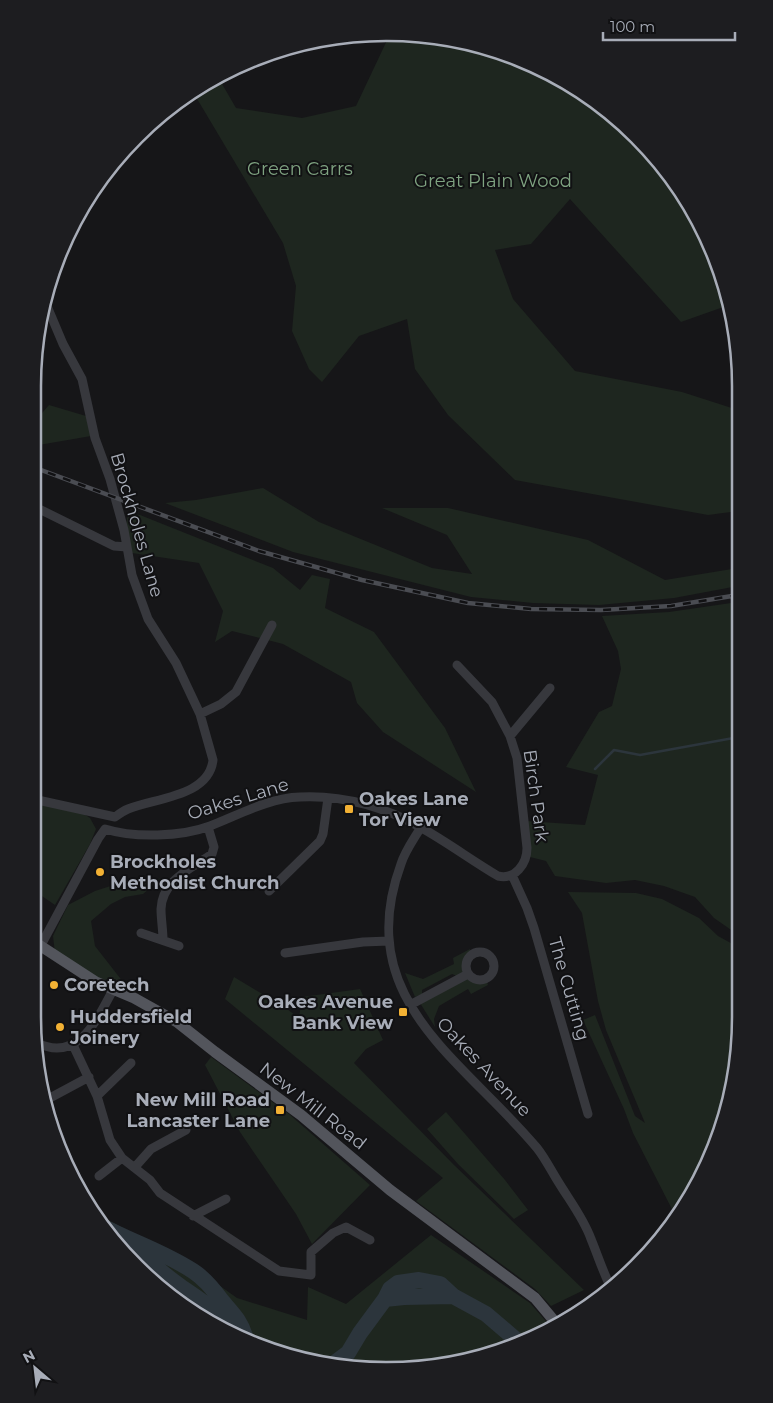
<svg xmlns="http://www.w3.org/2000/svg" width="773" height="1403" viewBox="0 0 773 1403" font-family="Montserrat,sans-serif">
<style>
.green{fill:#1e261f}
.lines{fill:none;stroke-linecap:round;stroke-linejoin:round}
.stream{stroke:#2c353c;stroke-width:2.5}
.river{stroke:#2c353c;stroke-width:16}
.minor{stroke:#37383d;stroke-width:9}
.major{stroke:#53555c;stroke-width:11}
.rail-casing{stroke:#4a4c52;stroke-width:4.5}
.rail{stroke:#111113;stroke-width:2.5;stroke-dasharray:8;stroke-linecap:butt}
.poi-dot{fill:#f2b134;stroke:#111113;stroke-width:2}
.labels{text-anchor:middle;stroke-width:4;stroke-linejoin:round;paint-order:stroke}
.park-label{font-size:18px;fill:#7fa381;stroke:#111113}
.street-label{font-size:18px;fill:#a8adb8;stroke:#111113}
.poi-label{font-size:18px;font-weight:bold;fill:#a8adb8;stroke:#111113;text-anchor:start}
.rim{fill:none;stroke:#a8adb8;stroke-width:2.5}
</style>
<rect width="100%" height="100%" fill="#161618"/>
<path class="green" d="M 390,34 L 432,35 L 500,51 L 563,80 L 620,121 L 681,190 L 722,272 L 729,305 L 681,322 L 570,199 L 531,244 L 495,250 L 513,299 L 575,371 L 682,392 L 738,410 L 738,511 L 708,515 L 515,480 L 448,415 L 415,369 L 407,319 L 359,336 L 322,382 L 309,369 L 292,331 L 296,286 L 283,243 L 193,92 L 218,77 L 236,108 L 302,118 L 356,106 Z
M 49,405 L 86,416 L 91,436 L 33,446 L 33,417 L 37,419 Z
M 263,488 L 319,522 L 432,568 L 472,574 L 447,535 L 382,508 L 448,508 L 588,540 L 665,580 L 738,568 L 738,586 L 674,598 L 599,605 L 533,603 L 471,597 L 293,552 L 165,503 L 196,500 Z
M 128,514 L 140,515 L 273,568 L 300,590 L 312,575 L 330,579 L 325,608 L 374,632 L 445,728 L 476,792 L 383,732 L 357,703 L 351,682 L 283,644 L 232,631 L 215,642 L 223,611 L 199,563 L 132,553 L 126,525 Z
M 738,602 L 740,1039 L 728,1108 L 693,1193 L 675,1215 L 633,1133 L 624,1109 L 583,1020 L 595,1015 L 635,1116 L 645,1123 L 606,1030 L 598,1001 L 582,913 L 568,892 L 636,893 L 662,899 L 699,918 L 718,936 L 738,947 L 737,934 L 714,918 L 695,897 L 664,886 L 635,880 L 606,883 L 555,876 L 546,861 L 530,857 L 526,821 L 585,825 L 598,775 L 566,767 L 599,712 L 612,706 L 621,669 L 618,651 L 602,616 L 669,612 Z
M 40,804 L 84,814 L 90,818 L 96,829 L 90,844 L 55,905 L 33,890 L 33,809 Z
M 162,878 L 143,894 L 125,897 L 111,904 L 91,921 L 95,946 L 127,987 L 111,985 L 55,953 L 53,936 L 68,905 L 95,891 L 120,883 L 142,883 Z
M 470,949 L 471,952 C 464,957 462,963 463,972 L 457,976 L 452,974 L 422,990 L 422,994 L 415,997 L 405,973 L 423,979 L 454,964 L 453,958 Z
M 234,977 L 287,1009 L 299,1018 L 302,997 L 360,989 L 383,1040 L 366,1049 L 354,1063 L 454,1165 L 584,1290 L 551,1306 L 535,1289 L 416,1201 L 443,1178 L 225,999 Z
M 466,977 C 472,983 479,985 487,982 L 488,985 L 471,994 L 468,989 L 439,1006 L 434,1019 L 435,1027 L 420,1003 Z
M 211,1057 L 289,1114 L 370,1185 L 312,1244 L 296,1214 L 240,1132 L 205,1065 Z
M 446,1112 L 505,1180 L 528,1210 L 514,1219 L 458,1164 L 427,1129 Z
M 96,1213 L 195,1268 L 237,1298 L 307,1320 L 308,1287 L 346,1304 L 431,1235 L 530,1303 L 550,1326 L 522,1343 L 410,1370 L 295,1359 L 190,1311 L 106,1232 Z"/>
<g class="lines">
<path class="stream" d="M 595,769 L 614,750 L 640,755 L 739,737
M 198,1315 L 200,1316 L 206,1304"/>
<path class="river" d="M 102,1226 C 132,1242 164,1252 193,1271 C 204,1278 214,1290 222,1301 C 233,1314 240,1320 245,1336
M 127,1243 L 133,1249 C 149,1261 164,1275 180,1286 C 201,1301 213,1306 227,1328
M 385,1299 L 404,1297 L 453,1296
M 336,1362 L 348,1353 L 360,1333 L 385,1299 L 390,1289 L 398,1283 L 419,1280 L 440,1284 L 453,1296 L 486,1314 L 521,1344"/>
<path class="minor" d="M 33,506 L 114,546 L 127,547
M 200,714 L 221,704 L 236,692 L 272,625
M 510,736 L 550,688
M 33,799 L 115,817 C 119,814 123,811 128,809 C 154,798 209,797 213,760 L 200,714 L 176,663 L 148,619 L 132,575 L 124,530 L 110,479 L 95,438 L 82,379 L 63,344 L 44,299
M 421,827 C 414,839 405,851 401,864 C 351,1000 463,1059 537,1148 C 545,1158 552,1172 559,1183 C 570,1201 584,1219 591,1239 C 598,1256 603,1272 611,1288
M 512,875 L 527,908 L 534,928 L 588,1114
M 269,891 L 320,841 L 323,834 L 328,798
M 141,933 L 179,946
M 163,940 C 163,930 161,919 161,909 C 162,880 191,869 212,854 L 214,847 L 208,827
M 40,947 L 98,839 L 105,829 C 134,838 181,837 210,826 C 239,815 268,798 300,797 C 342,795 384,807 420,827 C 447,842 471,860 498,876 C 515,880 527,864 527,848 L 517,758 L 510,736 L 492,702 L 457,665
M466 966a14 14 0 1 1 28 0a14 14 0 1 1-28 0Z
M 285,953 L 363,942 L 389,941
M 410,1005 L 468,974
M 33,1012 L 33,1011
M 37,1043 C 79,1063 97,1019 113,990
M 73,1045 L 97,1096 L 110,1140 L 122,1158 L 150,1180 L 160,1193 L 279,1271 L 311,1275 L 311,1252 L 333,1233 L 346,1227 L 370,1240
M 97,1096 L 131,1063
M 48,1099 L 89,1077
M 135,1167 L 151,1149 L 186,1130
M 99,1176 L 122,1158
M 193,1216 L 226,1199"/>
<path class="major" d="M 33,941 L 96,982 L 134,998 L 177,1022 L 215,1052 L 301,1115 L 390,1190 L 535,1298 L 556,1323"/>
<g class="rail-casing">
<path id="rail" d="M 33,467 L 259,551 L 362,580 L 468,603 L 531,609 L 601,610 L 671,606 L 738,595"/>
</g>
<use href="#rail" class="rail"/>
</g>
<g class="poi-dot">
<rect x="344" y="804" width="10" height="10" rx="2.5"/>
<circle cx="100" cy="872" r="5"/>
<circle cx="54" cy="985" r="5"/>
<rect x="398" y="1007" width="10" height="10" rx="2.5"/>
<circle cx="60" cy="1027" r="5"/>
<rect x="275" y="1105" width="10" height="10" rx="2.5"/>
</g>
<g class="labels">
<g class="park-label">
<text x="300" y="175">Green Carrs</text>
<text x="493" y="187">Great Plain Wood</text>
</g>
<g class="street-label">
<text transform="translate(137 525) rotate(74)" y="6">Brockholes Lane</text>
<text transform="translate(536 796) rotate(82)" y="6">Birch Park</text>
<text transform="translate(238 799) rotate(-17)" y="6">Oakes Lane</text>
<text transform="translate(569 989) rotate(74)" y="6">The Cutting</text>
<text transform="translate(484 1067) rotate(47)" y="6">Oakes Avenue</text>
<text transform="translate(313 1106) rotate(38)" y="6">New Mill Road</text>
</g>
<g class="poi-label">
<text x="359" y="805">Oakes Lane<tspan x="359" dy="21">Tor View</tspan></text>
<text x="110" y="868">Brockholes<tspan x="110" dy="21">Methodist Church</tspan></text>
<text x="64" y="991">Coretech</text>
<text x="393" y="1008" text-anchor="end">Oakes Avenue<tspan x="393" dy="21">Bank View</tspan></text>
<text x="70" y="1023">Huddersfield<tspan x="70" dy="21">Joinery</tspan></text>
<text x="270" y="1106" text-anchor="end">New Mill Road<tspan x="270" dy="21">Lancaster Lane</tspan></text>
</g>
</g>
<path d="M0 0H773V1403H0ZM386 41H387A345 345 0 0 1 732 386V1017A345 345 0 0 1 387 1362H386A345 345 0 0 1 41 1017V386A345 345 0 0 1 386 41Z" fill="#1d1d20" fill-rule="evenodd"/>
<path class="rim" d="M386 41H387A345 345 0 0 1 732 386V1017A345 345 0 0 1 387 1362H386A345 345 0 0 1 41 1017V386A345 345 0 0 1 386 41Z"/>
<g transform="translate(35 1368) rotate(332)" stroke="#111113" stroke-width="4" paint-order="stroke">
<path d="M0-4L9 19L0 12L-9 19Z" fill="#a8adb8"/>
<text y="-8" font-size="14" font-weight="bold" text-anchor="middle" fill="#a8adb8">N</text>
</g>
<path d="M603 32v8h132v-8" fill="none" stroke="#a8adb8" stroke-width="2.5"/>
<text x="610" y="32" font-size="15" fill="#a8adb8" stroke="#111113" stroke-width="4" paint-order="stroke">100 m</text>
</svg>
